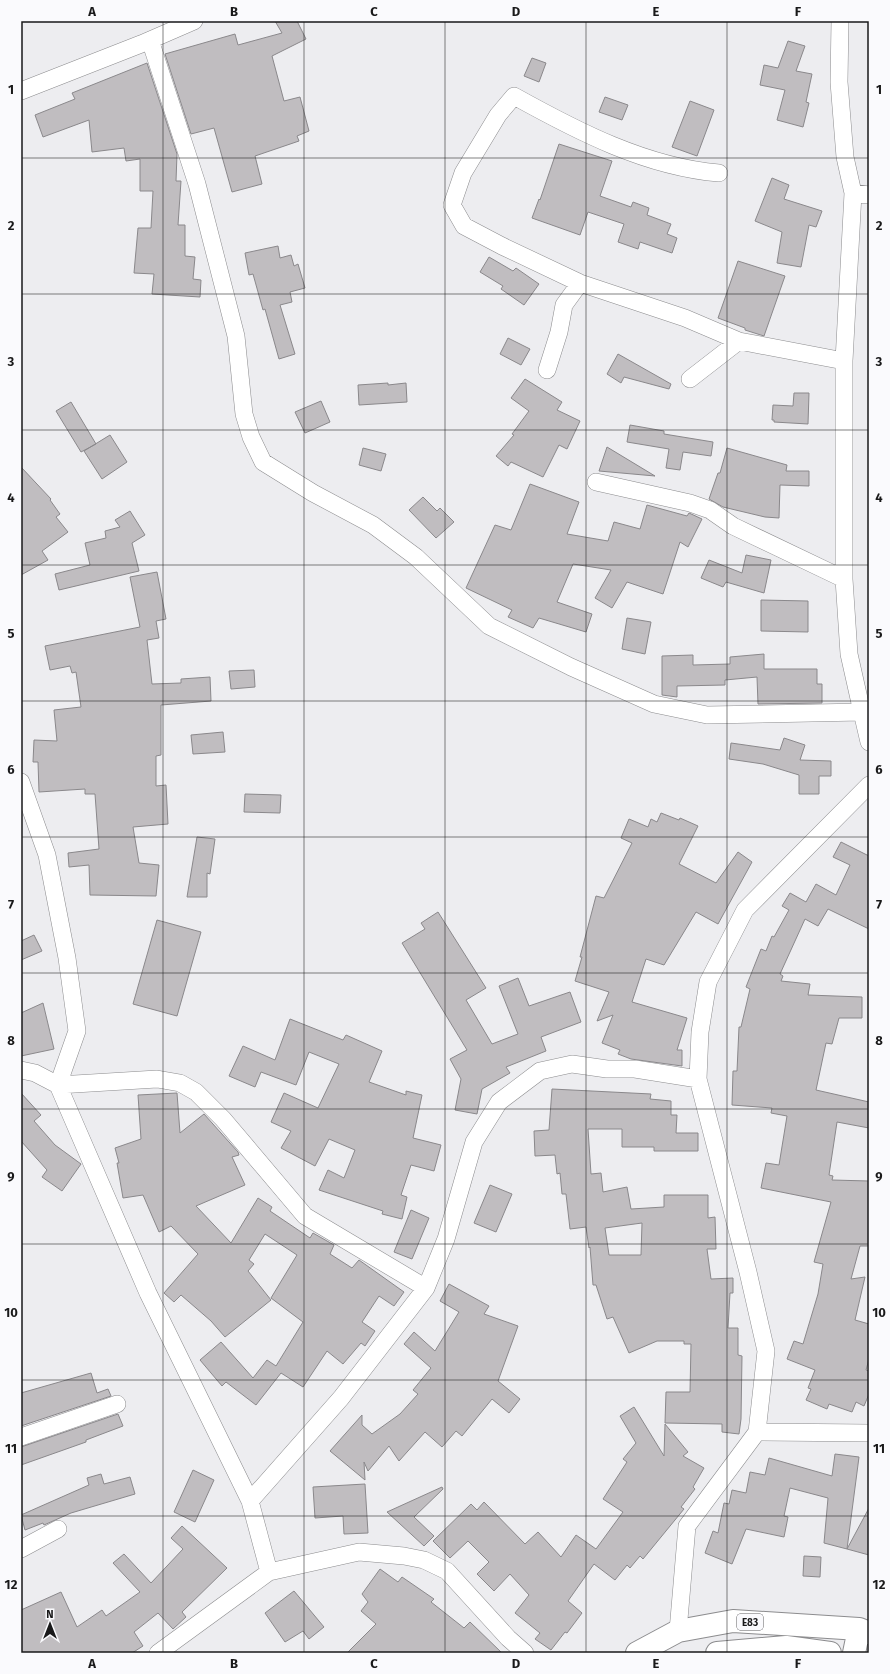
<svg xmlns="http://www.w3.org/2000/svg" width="890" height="1674" viewBox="0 0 890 1674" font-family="'Fira Sans',sans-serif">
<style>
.building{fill:#c0bdc0;stroke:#8a888b;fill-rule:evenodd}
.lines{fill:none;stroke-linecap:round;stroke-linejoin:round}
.minor-casing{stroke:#8c8c8e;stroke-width:18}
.primary-casing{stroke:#8c8c8e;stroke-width:24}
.minor{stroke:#fff;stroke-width:17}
.primary{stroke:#fff;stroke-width:22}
.grid{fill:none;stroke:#19191a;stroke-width:1;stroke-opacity:0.55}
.labels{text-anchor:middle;stroke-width:3.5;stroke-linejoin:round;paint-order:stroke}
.shield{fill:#fafafd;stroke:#5c5c5e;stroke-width:1}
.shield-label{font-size:10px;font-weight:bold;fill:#19191a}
.neatline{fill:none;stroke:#19191a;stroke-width:1.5}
.grid-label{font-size:13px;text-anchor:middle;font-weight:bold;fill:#19191a}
</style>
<rect width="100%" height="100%" fill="#ededf0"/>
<path class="building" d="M 275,21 L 297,21 L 306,39 L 272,56 L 284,101 L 300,97 L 309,131 L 297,136 L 299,141 L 255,156 L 262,184 L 232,192 L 214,128 L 191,134 L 165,54 L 235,34 L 238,45 L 282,33 Z
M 788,41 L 805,46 L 796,71 L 812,74 L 806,102 L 809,103 L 803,127 L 777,120 L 785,90 L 760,85 L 764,65 L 778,68 Z
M 532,58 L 546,63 L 539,82 L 524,76 Z
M 147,63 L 177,154 L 176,181 L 181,181 L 178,225 L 185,225 L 185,256 L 195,257 L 193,279 L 201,280 L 200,297 L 152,294 L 154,274 L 134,273 L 138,228 L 151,228 L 153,191 L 140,191 L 140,159 L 126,161 L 124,148 L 92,152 L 89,120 L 43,137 L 35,115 L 75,99 L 72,93 Z
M 605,97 L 628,105 L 622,120 L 599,112 Z
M 690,101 L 714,110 L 697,156 L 672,147 Z
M 559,144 L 612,161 L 600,196 L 631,207 L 633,202 L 649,208 L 647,215 L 671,224 L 667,234 L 677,238 L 672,253 L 640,242 L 638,249 L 618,242 L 624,224 L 588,212 L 580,235 L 532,218 L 539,199 L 540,200 Z
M 772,178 L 789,185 L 784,199 L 822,211 L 816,227 L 809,225 L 801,267 L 777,263 L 782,232 L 755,221 Z
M 278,246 L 280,258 L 291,255 L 294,266 L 298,264 L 305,288 L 290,292 L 292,302 L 280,305 L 295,354 L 279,359 L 265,309 L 263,310 L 253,274 L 249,275 L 245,253 Z
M 489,257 L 513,271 L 516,268 L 539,284 L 524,305 L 501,289 L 503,286 L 480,272 Z
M 738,261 L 785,276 L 764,336 L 745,330 L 745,328 L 718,318 Z
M 508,338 L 530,349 L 521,365 L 500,354 Z
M 618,354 L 671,384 L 669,389 L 624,377 L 621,383 L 607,374 Z
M 525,379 L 562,402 L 557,410 L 580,421 L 567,449 L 559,445 L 543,477 L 511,462 L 508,466 L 496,456 L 514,435 L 512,434 L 529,411 L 511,398 Z
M 388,383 L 388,385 L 406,383 L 407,402 L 359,405 L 358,385 Z
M 794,393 L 809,393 L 808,424 L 774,422 L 774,420 L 772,420 L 773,405 L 793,406 Z
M 321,401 L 330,422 L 305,433 L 295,412 Z
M 71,402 L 96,444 L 81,452 L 56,411 Z
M 630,425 L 664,431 L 664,434 L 713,442 L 711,456 L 683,452 L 680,470 L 666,468 L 669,449 L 627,442 Z
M 110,435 L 127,462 L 102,479 L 84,451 Z
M 607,447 L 655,476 L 599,471 Z
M 363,448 L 386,454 L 381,471 L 359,465 Z
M 727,448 L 787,465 L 786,471 L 809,471 L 809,486 L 780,485 L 779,518 L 765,517 L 723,507 L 709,499 L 718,473 L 720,473 Z
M 21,467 L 51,499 L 50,500 L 60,514 L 56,517 L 68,532 L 42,551 L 48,560 L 21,575 Z
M 530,484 L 579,502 L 567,534 L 608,541 L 614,522 L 640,529 L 647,505 L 687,516 L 689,513 L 702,519 L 688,547 L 680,542 L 663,594 L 627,582 L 612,608 L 595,598 L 611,570 L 573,564 L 557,602 L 592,614 L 586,632 L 539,618 L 533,628 L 508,617 L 512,610 L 466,588 L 495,525 L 511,530 Z
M 423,497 L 437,511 L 440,508 L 454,522 L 436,538 L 409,510 Z
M 130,511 L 145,535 L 132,543 L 139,571 L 59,590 L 55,574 L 90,565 L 85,543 L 106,538 L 105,531 L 120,527 L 115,520 Z
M 746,555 L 771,560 L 764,593 L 726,582 L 723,587 L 701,578 L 709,560 L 742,573 Z
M 157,572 L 166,619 L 156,621 L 159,638 L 147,640 L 152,684 L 181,683 L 181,679 L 210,677 L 211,701 L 161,705 L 161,755 L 156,756 L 156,786 L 166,785 L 168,824 L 133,827 L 139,863 L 159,865 L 156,896 L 90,895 L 89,865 L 69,867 L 68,853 L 99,849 L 95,794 L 85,794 L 85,789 L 39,792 L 38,762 L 33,762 L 34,740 L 57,741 L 54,710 L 81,707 L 76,672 L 72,673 L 70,666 L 50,670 L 45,646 L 140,627 L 130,577 Z
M 761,600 L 808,601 L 808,632 L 761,631 Z
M 627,618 L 651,622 L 645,654 L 622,649 Z
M 764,654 L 764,669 L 817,669 L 817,684 L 822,684 L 822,703 L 758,704 L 757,677 L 725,680 L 725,685 L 677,686 L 677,697 L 662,695 L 662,656 L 693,655 L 693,665 L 730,664 L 730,657 Z
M 254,670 L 255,687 L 231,689 L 229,671 Z
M 223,732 L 225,752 L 193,754 L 191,735 Z
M 784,738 L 805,745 L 800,760 L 831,761 L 831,776 L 819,776 L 819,794 L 799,794 L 799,775 L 763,764 L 729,759 L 731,743 L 780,750 Z
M 245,794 L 281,795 L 280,813 L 244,812 Z
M 661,813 L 679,820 L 680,818 L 698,826 L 679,864 L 716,883 L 738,852 L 752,862 L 718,924 L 696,912 L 664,965 L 646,959 L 632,1002 L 687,1018 L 677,1050 L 682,1050 L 682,1066 L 631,1059 L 618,1054 L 620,1050 L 602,1043 L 613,1015 L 597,1021 L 609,992 L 575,981 L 582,957 L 580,957 L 596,896 L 604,898 L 632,843 L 621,838 L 629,819 L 648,827 L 651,819 L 657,822 Z
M 197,837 L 215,839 L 210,874 L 207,873 L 207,897 L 187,897 Z
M 841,842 L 869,856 L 869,929 L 828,909 L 818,926 L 805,919 L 780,974 L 783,976 L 781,981 L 810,984 L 808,995 L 862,997 L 862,1018 L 839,1018 L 832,1044 L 826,1043 L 816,1090 L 869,1102 L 869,1128 L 837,1122 L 829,1175 L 833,1176 L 832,1180 L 869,1181 L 869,1246 L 860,1246 L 851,1279 L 865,1277 L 855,1320 L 869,1324 L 869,1359 L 866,1370 L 869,1371 L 869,1394 L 864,1406 L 856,1402 L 852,1412 L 829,1404 L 827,1409 L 806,1400 L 811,1389 L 808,1388 L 815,1370 L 787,1359 L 794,1341 L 803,1344 L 818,1294 L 823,1264 L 814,1262 L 831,1202 L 761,1188 L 766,1163 L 779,1165 L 787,1116 L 771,1113 L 772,1108 L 732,1105 L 733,1071 L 737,1071 L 739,1027 L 741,1027 L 750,989 L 746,987 L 761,949 L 766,951 L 772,936 L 774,937 L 789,910 L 782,906 L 790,893 L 806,902 L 816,884 L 836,895 L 850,865 L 833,857 Z
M 438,912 L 486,988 L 466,1000 L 492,1044 L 518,1034 L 499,986 L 518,978 L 529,1006 L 570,992 L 581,1022 L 541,1037 L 546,1051 L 506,1067 L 510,1073 L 482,1089 L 477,1114 L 455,1110 L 461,1079 L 450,1059 L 467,1050 L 402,943 L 425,929 L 421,923 Z
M 157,920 L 201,932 L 177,1016 L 133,1004 Z
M 34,935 L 42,951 L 21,960 L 21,941 Z
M 43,1003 L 54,1049 L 21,1056 L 21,1013 Z
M 290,1019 L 343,1040 L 346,1035 L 382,1051 L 369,1082 L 406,1095 L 406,1091 L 422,1095 L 413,1138 L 441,1145 L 434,1171 L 411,1165 L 401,1195 L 407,1197 L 402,1219 L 382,1214 L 383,1211 L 319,1190 L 328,1170 L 344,1178 L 355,1150 L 329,1139 L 315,1166 L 281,1148 L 291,1131 L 271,1122 L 284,1093 L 318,1108 L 339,1064 L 309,1052 L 296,1085 L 261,1072 L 255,1087 L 229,1076 L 243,1046 L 275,1060 Z
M 552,1089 L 651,1094 L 650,1099 L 671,1101 L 671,1115 L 677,1115 L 676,1133 L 698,1133 L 698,1151 L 654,1151 L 654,1147 L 622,1147 L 622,1129 L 588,1129 L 591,1174 L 601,1173 L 603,1192 L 627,1187 L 631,1209 L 664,1207 L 664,1195 L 708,1195 L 708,1218 L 715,1217 L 716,1249 L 707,1249 L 711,1279 L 733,1278 L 733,1293 L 730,1293 L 728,1328 L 738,1328 L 738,1355 L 742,1356 L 741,1419 L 739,1434 L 722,1432 L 722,1424 L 665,1423 L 666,1392 L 690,1392 L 691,1344 L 684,1344 L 684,1341 L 657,1341 L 629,1353 L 613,1317 L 607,1319 L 596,1285 L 593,1285 L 590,1247 L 589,1248 L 586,1227 L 570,1229 L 566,1194 L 562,1194 L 560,1173 L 557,1174 L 555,1155 L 535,1156 L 534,1131 L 549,1130 ZM 642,1223 L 641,1255 L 609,1255 L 605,1228 Z
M 21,1093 L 41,1115 L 34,1121 L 55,1145 L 81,1164 L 62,1191 L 42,1177 L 47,1170 L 21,1141 Z
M 177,1093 L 180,1133 L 204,1114 L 238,1152 L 239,1155 L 232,1157 L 245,1185 L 196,1206 L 231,1243 L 258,1198 L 272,1207 L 270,1211 L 310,1238 L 313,1233 L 334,1245 L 330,1254 L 352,1268 L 359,1260 L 404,1292 L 394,1306 L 379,1296 L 362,1322 L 375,1331 L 365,1346 L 361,1343 L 343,1364 L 327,1351 L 303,1387 L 281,1373 L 256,1405 L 226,1382 L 222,1386 L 200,1360 L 221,1342 L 253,1378 L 267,1360 L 276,1366 L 303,1322 L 271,1298 L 297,1255 L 265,1234 L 249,1260 L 254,1264 L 248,1271 L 271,1300 L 225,1337 L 211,1321 L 181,1295 L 174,1302 L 164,1293 L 198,1254 L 171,1226 L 159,1232 L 143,1195 L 123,1198 L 117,1163 L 119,1163 L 115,1148 L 141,1139 L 138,1095 Z
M 490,1185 L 512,1194 L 496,1232 L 474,1223 Z
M 411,1210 L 429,1218 L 412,1259 L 394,1252 Z
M 449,1284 L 489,1306 L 484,1314 L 518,1326 L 498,1381 L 520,1399 L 509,1413 L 492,1399 L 462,1436 L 456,1431 L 442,1447 L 425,1432 L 399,1461 L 389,1446 L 368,1471 L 364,1462 L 365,1480 L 330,1451 L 362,1415 L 362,1425 L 372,1434 L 400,1414 L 418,1394 L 413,1390 L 431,1368 L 404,1344 L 414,1332 L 435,1351 L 459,1312 L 440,1301 Z
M 91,1373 L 97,1393 L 108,1389 L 111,1396 L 21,1426 L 21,1393 Z
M 634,1407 L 664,1456 L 665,1424 L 688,1452 L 683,1456 L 704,1468 L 693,1487 L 695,1489 L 681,1507 L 684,1509 L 643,1559 L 640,1556 L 630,1568 L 627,1565 L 615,1580 L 594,1564 L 568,1601 L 582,1613 L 567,1633 L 565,1632 L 551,1650 L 535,1639 L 540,1633 L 515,1613 L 529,1595 L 510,1574 L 494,1591 L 477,1574 L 489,1562 L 468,1541 L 450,1558 L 433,1541 L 471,1504 L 477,1510 L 484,1502 L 525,1544 L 538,1532 L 561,1557 L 576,1535 L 596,1549 L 623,1512 L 603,1499 L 627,1462 L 623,1459 L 636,1443 L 620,1416 Z
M 118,1414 L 123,1426 L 86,1440 L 86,1442 L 21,1465 L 21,1447 Z
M 835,1454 L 859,1457 L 847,1549 L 824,1543 L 828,1498 L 790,1488 L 784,1516 L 788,1517 L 784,1537 L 746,1529 L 732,1564 L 705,1553 L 713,1531 L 718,1533 L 724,1503 L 729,1504 L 732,1490 L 746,1493 L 750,1472 L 765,1475 L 769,1458 L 832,1476 Z
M 193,1470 L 214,1480 L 195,1522 L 174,1512 Z
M 101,1474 L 104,1484 L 130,1477 L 135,1494 L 71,1513 L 44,1525 L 43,1523 L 25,1530 L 21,1515 L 89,1485 L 87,1478 Z
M 365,1484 L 368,1533 L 344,1534 L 343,1516 L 315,1518 L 313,1487 Z
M 442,1487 L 443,1489 L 414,1517 L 434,1536 L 424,1546 L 387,1512 Z
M 869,1508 L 869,1555 L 847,1549 Z
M 182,1526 L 227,1568 L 182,1612 L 186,1617 L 173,1629 L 158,1613 L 134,1632 L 143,1646 L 132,1653 L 21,1653 L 21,1610 L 61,1592 L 77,1627 L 102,1610 L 106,1616 L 140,1592 L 113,1563 L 124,1554 L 151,1583 L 183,1549 L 171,1538 Z
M 804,1556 L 821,1557 L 820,1577 L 803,1576 Z
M 380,1569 L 398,1582 L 402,1577 L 434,1599 L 431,1602 L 464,1628 L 470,1622 L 502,1653 L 347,1653 L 376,1624 L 361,1611 L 368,1602 L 362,1594 Z
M 294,1591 L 324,1627 L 309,1639 L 303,1631 L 285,1642 L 265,1613 Z"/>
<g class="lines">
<g class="minor-casing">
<path id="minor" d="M 840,21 L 839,82 L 845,157 L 853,193 L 844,361 L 844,579 L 849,654 L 862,712
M 150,40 L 197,184 L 236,336 L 244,414 L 251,437 L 263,462 L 313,493 L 373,525 L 416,557 L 489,626 L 571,667 L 654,704 L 707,715 L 862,712 L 869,742
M 21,91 L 141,44 L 194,21
M 719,173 C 646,167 577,131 514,96 L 498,115 L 463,173 L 452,205 L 464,226 L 502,246 L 580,283 L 685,318 L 739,341 L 844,361
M 853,193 L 869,195
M 547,370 L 559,332 L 564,305 L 580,283
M 690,379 L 739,341
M 596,482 L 690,503 L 710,510 L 733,526 L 844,579
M 21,782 L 47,855 L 67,958 L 77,1031 L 58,1085 L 157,1079 L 180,1083 L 196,1092 L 223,1119 L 305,1216 L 426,1288
M 21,1070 L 35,1073 L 58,1085 L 148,1293 L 250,1501 L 269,1572 L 158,1653
M 757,1432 L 869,1433
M 21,1437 L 117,1404
M 250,1501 L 341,1398 L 426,1288 L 446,1239 L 474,1142 L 499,1102 L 540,1071 L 572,1064 L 607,1069 L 635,1069 L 698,1079
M 21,1549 L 58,1529
M 269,1572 L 359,1552 L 404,1556 L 424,1560 L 447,1571 L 508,1638 L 525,1653
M 678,1631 L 687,1526 L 757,1432 L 766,1351 L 748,1272 L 698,1079 L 700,1032 L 708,982 L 745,910 L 869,785"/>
</g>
<g class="primary-casing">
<path id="primary" d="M 637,1653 L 678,1631 L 733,1621 L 859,1629 L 869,1633
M 717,1653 L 786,1647 L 830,1653
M 854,1653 L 859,1629"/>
</g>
<use href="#minor" class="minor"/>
<use href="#primary" class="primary"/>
</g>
<path class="grid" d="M 163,21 L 163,1653M 304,21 L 304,1653M 445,21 L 445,1653M 586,21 L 586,1653M 727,21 L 727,1653M 21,158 L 869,158M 21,294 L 869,294M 21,430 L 869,430M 21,565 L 869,565M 21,701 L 869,701M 21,837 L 869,837M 21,973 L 869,973M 21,1109 L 869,1109M 21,1244 L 869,1244M 21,1380 L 869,1380M 21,1516 L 869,1516"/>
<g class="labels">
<rect class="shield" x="737" y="1614" width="26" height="16" rx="3"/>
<g class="shield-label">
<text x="750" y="1626">E83</text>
</g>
</g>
<rect width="890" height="1674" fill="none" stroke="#fafafd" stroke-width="44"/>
<g transform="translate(50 1624)" stroke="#fafafd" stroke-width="3" paint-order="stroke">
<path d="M0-3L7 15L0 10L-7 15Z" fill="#19191a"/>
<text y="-6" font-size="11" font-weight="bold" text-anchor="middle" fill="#19191a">N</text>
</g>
<rect x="22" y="22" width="846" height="1630" class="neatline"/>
<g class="grid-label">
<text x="92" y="16">A</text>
<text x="234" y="16">B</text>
<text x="374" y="16">C</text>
<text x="516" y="16">D</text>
<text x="656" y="16">E</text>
<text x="798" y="16">F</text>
<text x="11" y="94">1</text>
<text x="879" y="94">1</text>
<text x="11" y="230">2</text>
<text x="879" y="230">2</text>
<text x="11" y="366">3</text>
<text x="879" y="366">3</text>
<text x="11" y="502">4</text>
<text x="879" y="502">4</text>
<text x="11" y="638">5</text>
<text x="879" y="638">5</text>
<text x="11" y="774">6</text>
<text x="879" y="774">6</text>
<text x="11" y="909">7</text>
<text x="879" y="909">7</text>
<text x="11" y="1045">8</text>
<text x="879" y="1045">8</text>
<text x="11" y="1181">9</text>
<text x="879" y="1181">9</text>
<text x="11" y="1317">10</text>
<text x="879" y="1317">10</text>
<text x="11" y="1453">11</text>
<text x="879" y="1453">11</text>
<text x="11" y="1589">12</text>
<text x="879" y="1589">12</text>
<text x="92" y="1668">A</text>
<text x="234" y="1668">B</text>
<text x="374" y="1668">C</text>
<text x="516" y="1668">D</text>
<text x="656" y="1668">E</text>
<text x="798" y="1668">F</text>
</g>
</svg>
